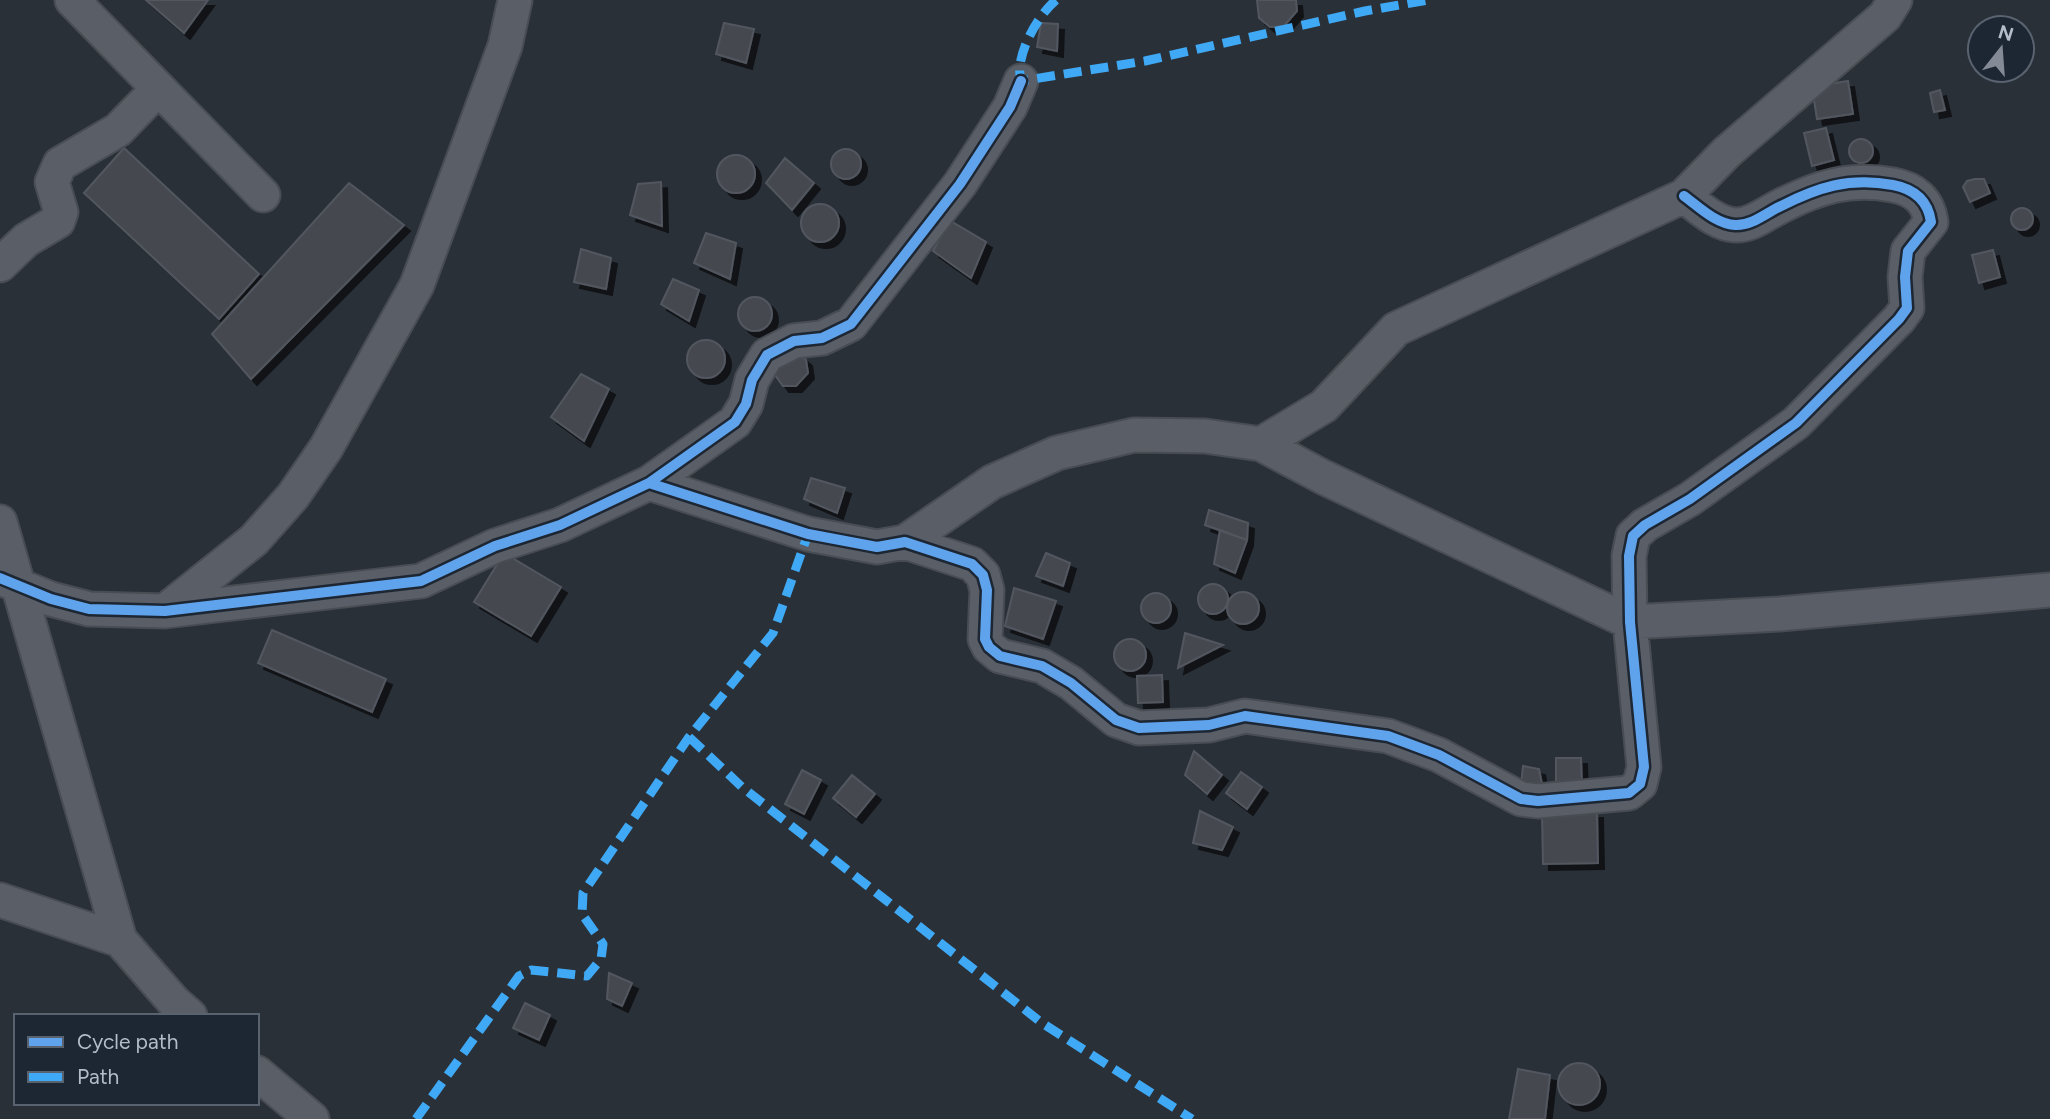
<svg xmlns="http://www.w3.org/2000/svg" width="2050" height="1119" viewBox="0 0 2050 1119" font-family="Figtree,sans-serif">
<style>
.building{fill:#444950;stroke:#52575f;stroke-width:2;filter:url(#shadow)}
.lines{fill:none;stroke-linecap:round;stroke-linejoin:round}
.minor-casing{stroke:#484c53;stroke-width:37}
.minor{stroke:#5a5e66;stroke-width:33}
.quiet{stroke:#3fa9f5;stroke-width:9;stroke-dasharray:18 9;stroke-linecap:butt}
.cycleway-casing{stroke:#1d2633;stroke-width:15}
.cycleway{stroke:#60a3ed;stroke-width:10}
</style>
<defs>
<filter id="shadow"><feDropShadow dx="6" dy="6" stdDeviation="0" flood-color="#0009"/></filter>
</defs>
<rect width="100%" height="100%" fill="#2a3038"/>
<path class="building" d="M 146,0 L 208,0 L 184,33 Z
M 1257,0 L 1296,0 L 1297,11 L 1284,26 L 1270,27 L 1259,18 Z
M 724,23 L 754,29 L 746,63 L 716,54 Z
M 1041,23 L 1058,24 L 1057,51 L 1037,47 Z
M 1848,81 L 1853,114 L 1817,119 L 1812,87 Z
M 1940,90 L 1945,110 L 1934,112 L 1930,93 Z
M 1826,128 L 1834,160 L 1812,166 L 1804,133 Z
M1849 151a12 12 0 1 1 24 0a12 12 0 1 1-24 0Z
M 124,148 L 259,274 L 219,319 L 84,193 Z
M831 164a15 15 0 1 1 30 0a15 15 0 1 1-30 0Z
M717 174a19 19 0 1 1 38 0a19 19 0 1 1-38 0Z
M 785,158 L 814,183 L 792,210 L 766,183 Z
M 1975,179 L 1984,179 L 1990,193 L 1970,202 L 1963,187 L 1967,181 Z
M 661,182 L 662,226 L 630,215 L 638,184 Z
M 349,183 L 404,225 L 251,379 L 212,334 Z
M801 223a19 19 0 1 1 38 0a19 19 0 1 1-38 0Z
M2011 219a11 11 0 1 1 22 0a11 11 0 1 1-22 0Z
M 949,220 L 986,242 L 971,278 L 933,251 Z
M 706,233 L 736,243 L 730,279 L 694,263 Z
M 581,249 L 611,258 L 606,289 L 574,282 Z
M 1993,250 L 2000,277 L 1979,283 L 1972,255 Z
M 673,279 L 699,290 L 689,321 L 661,304 Z
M738 314a17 17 0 1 1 34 0a17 17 0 1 1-34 0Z
M687 359a19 19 0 1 1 38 0a19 19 0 1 1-38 0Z
M 797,352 L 806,360 L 808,373 L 796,386 L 783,386 L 772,371 Z
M 581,374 L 609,389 L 584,441 L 551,417 Z
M 811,478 L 845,488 L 837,513 L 804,499 Z
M 1209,510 L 1248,523 L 1247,540 L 1205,525 Z
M 1220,530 L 1247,540 L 1235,573 L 1214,564 Z
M 504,553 L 561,587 L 531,636 L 474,602 Z
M 1046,553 L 1070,563 L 1063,586 L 1036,576 Z
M1198 599a15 15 0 1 1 30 0a15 15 0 1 1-30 0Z
M 1014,588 L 1056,601 L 1043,639 L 1005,626 Z
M1227 608a16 16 0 1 1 32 0a16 16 0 1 1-32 0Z
M1141 608a15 15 0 1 1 30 0a15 15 0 1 1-30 0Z
M 272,630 L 386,679 L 372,712 L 258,663 Z
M 1185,633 L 1223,645 L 1178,668 Z
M1114 655a16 16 0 1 1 32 0a16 16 0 1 1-32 0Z
M 1162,675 L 1163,702 L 1138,703 L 1137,676 Z
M 1194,751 L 1222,775 L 1207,794 L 1185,775 Z
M 1556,758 L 1581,758 L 1582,786 L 1556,786 Z
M 1523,766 L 1539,769 L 1542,784 L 1521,786 Z
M 802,770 L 821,780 L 804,814 L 785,804 Z
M 1241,772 L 1262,787 L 1247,809 L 1226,793 Z
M 852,775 L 875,794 L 856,817 L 833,798 Z
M 1200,811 L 1233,827 L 1222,850 L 1193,843 Z
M 1597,812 L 1598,863 L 1543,864 L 1542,813 Z
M 609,973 L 632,983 L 622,1006 L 607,999 Z
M 525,1003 L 550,1015 L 539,1040 L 513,1028 Z
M1558 1084a21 21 0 1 1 42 0a21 21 0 1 1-42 0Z
M 1518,1069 L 1550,1075 L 1545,1119 L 1509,1119 Z"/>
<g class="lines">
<g class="minor-casing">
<path id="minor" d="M 72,0 L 263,195
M 0,265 L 26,240 L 58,221 L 61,212 L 52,182 L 60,164 L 118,130 L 158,89
M 1261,444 L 1324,406 L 1396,329 L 1684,196 L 1727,152 L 1885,16 L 1895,0
M 649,483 L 808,534 L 877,547 L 905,542 L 972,564 L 983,575 L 987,590 L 985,639 L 989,647 L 1000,656 L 1042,666 L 1071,683 L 1116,720 L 1139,728 L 1209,725 L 1245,716 L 1388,736 L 1439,755 L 1521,799 L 1538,801 L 1629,793 L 1640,784 L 1644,767 L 1630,622 L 1629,556 L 1633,536 L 1645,525 L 1690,499 L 1796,423 L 1899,319 L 1907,308 L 1905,277 L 1908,251 L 1931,222 C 1928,200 1914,189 1893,185 C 1849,177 1818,187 1779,207 C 1765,214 1751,226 1735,225 C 1716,224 1699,207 1684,196
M 0,522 L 120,940 L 174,1002 L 190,1016
M 905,542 L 992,482 L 1057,453 L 1134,435 L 1205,436 L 1261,444 L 1323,477 L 1630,622 L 1779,614 L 2050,590
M 0,578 L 51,599 L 89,609 L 165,611 L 421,581 L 495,546 L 560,525 L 649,483 L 735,422 L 746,404 L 752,380 L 767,355 L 794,341 L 822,338 L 851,324 L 960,184 L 1010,107 L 1021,81
M 165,611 L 254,540 L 293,496 L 326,448 L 417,285 L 505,46 L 515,0
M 0,900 L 120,940
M 257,1073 L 312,1119"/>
</g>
<use href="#minor" class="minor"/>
<path class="quiet" d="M 1056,0 C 1037,16 1014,57 1021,81 L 1145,61 L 1365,11 L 1428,0
M 689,737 L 742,787 L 1042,1023 L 1192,1119
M 416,1119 L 519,976 L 531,970 L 587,976 L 601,959 L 603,944 L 582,914 L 583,893 L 689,737 L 773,633 L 808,534"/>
<g class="cycleway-casing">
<path id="cycleway" d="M 649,483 L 808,534 L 877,547 L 905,542 L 972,564 L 983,575 L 987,590 L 985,639 L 989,647 L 1000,656 L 1042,666 L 1071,683 L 1116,720 L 1139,728 L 1209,725 L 1245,716 L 1388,736 L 1439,755 L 1521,799 L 1538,801 L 1629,793 L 1640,784 L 1644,767 L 1630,622 L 1629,556 L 1633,536 L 1645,525 L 1690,499 L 1796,423 L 1899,319 L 1907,308 L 1905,277 L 1908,251 L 1931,222 C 1928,200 1914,189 1893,185 C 1849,177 1818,187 1779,207 C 1765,214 1751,226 1735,225 C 1716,224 1699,207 1684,196
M 0,578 L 51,599 L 89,609 L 165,611 L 421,581 L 495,546 L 560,525 L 649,483 L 735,422 L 746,404 L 752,380 L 767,355 L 794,341 L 822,338 L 851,324 L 960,184 L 1010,107 L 1021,81"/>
</g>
<use href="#cycleway" class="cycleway"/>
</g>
<rect x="14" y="1014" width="245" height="91" fill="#1d2633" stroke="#59626f" stroke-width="2"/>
<rect x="28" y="1037" width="35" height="10" fill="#60a3ed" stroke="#59626f" stroke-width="2"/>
<text x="77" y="1049" font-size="21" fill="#b4bcc9">Cycle path</text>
<rect x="28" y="1072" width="35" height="10" fill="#3fa9f5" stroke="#59626f" stroke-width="2"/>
<text x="77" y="1084" font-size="21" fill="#b4bcc9">Path</text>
<g transform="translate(2001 49) rotate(17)"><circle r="33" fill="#1d2633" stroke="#59626f" stroke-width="2"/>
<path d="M0-5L12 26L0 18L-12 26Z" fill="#848b96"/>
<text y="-10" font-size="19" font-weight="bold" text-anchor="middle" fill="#b4bcc9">N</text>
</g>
</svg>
